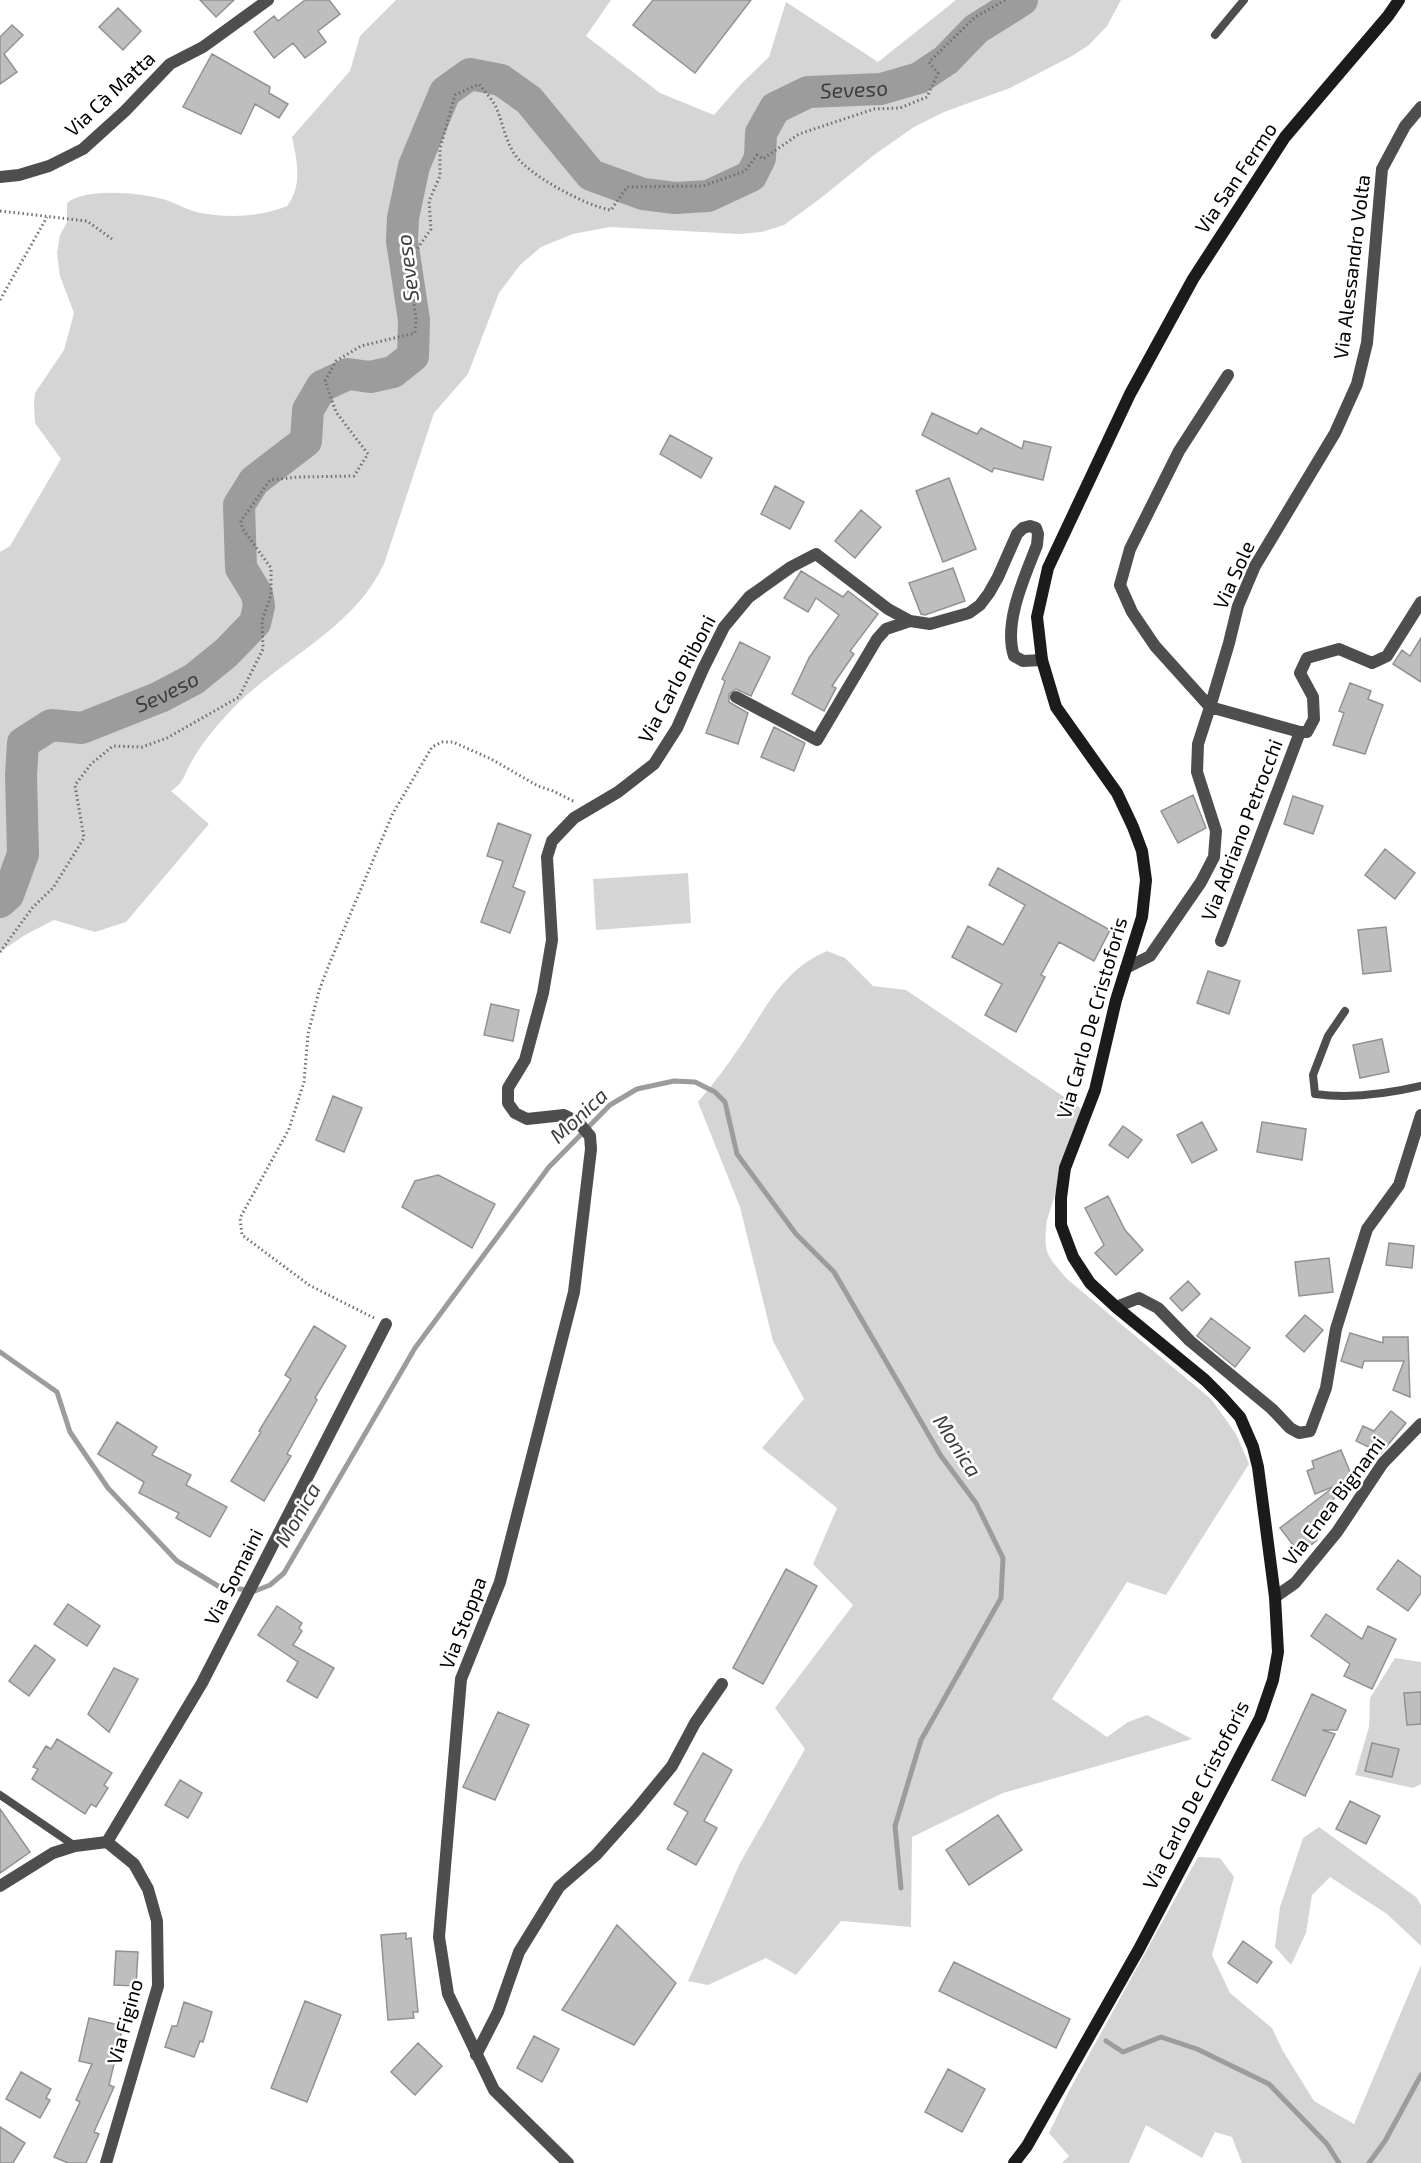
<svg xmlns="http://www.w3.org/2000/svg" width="1421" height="2163" viewBox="0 0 1421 2163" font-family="'Exo 2',sans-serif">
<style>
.green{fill:#d5d5d5}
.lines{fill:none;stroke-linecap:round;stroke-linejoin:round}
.stream{stroke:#9c9c9c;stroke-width:5}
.river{stroke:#9c9c9c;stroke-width:32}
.building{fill:#bebebe;stroke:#929292;stroke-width:1.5}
.path{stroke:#707070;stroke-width:3;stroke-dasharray:1.5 3;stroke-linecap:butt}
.service{stroke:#4e4e4e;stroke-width:8}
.minor{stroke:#4e4e4e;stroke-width:12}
.tertiary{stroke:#4e4e4e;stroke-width:12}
.secondary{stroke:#1b1b1b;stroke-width:12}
.labels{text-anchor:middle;stroke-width:5;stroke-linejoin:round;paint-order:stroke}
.street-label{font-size:20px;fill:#000;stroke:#fff}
.water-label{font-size:21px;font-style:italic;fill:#3d3d3d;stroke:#fff}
</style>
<rect width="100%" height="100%" fill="#fff"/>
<path class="green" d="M 396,0 L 611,0 L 586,36 L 660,93 L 714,115 L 741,84 L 769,57 L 786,2 L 878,62 L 956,0 L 1121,0 L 1107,26 L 1089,45 L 1072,56 L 1010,88 L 944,112 L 914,127 L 874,155 L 821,198 L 784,225 L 762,232 L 739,234 L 610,227 L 573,234 L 541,247 L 533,254 L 520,265 L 499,293 L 468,374 L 434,413 L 384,564 C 351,634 273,661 224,718 C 211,732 198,749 189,766 C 184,777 182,784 171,791 L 209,824 L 126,922 L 95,932 L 54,920 L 25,935 L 0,952 L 0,552 L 10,546 L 61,459 L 35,423 L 34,404 L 35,393 L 64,350 L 74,313 L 60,276 L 57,253 L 60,235 L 67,222 L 67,203 C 86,187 143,193 166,200 C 178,204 189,211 201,213 C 230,218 260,217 287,206 C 303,185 297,161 292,137 L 350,71 L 360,36 Z
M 688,873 L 691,923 L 596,930 L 593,879 Z
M 827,951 L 845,958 L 873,986 L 906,990 L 1082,1109 L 1047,1220 C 1043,1254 1046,1254 1067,1279 L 1211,1399 L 1236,1434 L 1249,1464 L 1166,1595 L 1127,1582 L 1052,1699 L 1107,1737 L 1128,1722 L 1147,1715 L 1192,1739 L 1003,1793 L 912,1837 L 911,1927 L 841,1921 L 796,1975 L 766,1958 L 708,1985 L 688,1981 L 740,1863 L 805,1749 L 775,1708 L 853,1605 L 813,1564 L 837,1508 L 762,1448 L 804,1399 L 773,1341 L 740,1207 L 698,1102 C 715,1082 729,1063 743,1042 C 768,1005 783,970 827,951 Z
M 1395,1658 L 1421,1662 L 1421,1784 L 1413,1788 L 1355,1775 L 1369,1727 L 1370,1698 Z
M 1319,1827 L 1416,1897 L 1421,1905 L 1421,1946 L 1387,1914 L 1330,1877 L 1312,1895 L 1306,1933 L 1291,1965 L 1275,1947 L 1280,1907 L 1303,1838 Z
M 1198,1857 L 1220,1858 L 1234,1877 L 1212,1955 L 1230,1993 L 1272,2028 L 1283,2051 L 1314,2101 L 1354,2124 L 1421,1965 L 1421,2163 L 1242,2163 L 1232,2137 L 1215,2132 L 1202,2158 L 1146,2125 L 1129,2163 L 1062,2163 L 1069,2156 L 1049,2133 L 1069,2091 Z"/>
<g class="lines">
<path class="stream" d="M 0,1352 L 57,1392 L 70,1432 L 108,1488 L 177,1561 L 218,1586 L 255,1591 L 270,1585 L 284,1573 L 415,1348 L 549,1167 L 610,1105 L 637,1089 L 674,1081 L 695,1082 L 715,1092 L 725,1102 L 737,1154 L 796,1234 L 834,1272 L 941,1456 L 976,1503 L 1003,1558 L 1001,1598 L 921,1740 L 895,1826 L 901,1888
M 1106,2041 L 1123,2052 L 1161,2037 L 1197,2049 L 1269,2084 L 1327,2144 L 1339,2163
M 1369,2163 L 1385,2141 L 1421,2075"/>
<path class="river" id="s1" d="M 0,902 L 8,895 L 23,854 L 21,775 L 23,743 L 51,725 L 82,728 L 160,697 L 194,679 L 226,653 L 255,623 L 259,606 L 257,594 L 241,568 L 239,505 L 254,481 L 306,441 L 308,410 L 322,386 L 348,374 L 370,377 L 393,372 L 413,356 L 414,320 L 402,241 L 403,218 L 414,166 L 445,92 L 470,74 L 501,80 L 529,100 L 591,175 L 643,194 L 675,198 L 708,196 L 751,176 L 760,158 L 761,133 L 775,108 L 808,92 L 881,89 L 919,78 L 946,60 L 976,29 L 1022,0"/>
</g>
<path class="building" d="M 200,0 L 234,0 L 216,17 Z
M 305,0 L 329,0 L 340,14 L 318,31 L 326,42 L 305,58 L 293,43 L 274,58 L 254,32 L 274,16 L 278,21 Z
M 653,0 L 751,0 L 695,73 L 633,25 Z
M 118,8 L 141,31 L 123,50 L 99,27 Z
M 12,25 L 23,35 L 4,54 L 17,72 L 0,84 L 0,37 Z
M 212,54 L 270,87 L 269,93 L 288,104 L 279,118 L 255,104 L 241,134 L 183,107 Z
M 932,413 L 977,434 L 981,428 L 1022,449 L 1024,441 L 1051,447 L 1043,480 L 994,468 L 992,472 L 922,435 Z
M 670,435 L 712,458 L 701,478 L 660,454 Z
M 949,478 L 976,549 L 943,562 L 916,491 Z
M 775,486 L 804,502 L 790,529 L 761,514 Z
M 861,510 L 881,527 L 855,558 L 835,541 Z
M 953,568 L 965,601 L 925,615 L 921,614 L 909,583 Z
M 801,571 L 843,597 L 848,591 L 878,614 L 850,651 L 854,654 L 832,686 L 836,688 L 824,711 L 792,694 L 809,658 L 839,615 L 816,598 L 808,612 L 784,598 Z
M 1421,638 L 1421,682 L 1393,664 L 1402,650 L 1410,656 Z
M 740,642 L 770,657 L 751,696 L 736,689 L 729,694 L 729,702 L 748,713 L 738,744 L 706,733 L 725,681 L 722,679 Z
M 1350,683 L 1371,691 L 1368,699 L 1383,705 L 1365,754 L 1333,745 L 1344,713 L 1339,711 Z
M 774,727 L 805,743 L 794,771 L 761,757 Z
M 1193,795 L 1206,828 L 1178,843 L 1161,811 Z
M 1293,796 L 1323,806 L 1313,834 L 1284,824 Z
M 498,823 L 531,835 L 513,887 L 525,892 L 510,933 L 481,922 L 503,861 L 487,856 Z
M 1385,849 L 1415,873 L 1395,899 L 1365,875 Z
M 998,868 L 1110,930 L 1094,961 L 1059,942 L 1041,975 L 1045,977 L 1016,1032 L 985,1015 L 1002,984 L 952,957 L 968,926 L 1003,945 L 1025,905 L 989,885 Z
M 1386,927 L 1391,971 L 1363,974 L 1358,930 Z
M 1208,971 L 1240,981 L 1229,1014 L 1197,1003 Z
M 491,1004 L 519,1010 L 513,1041 L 484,1035 Z
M 1382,1039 L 1389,1072 L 1360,1078 L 1353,1045 Z
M 333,1096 L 362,1108 L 344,1152 L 316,1140 Z
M 1202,1122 L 1217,1150 L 1192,1163 L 1177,1135 Z
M 1262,1122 L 1306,1129 L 1302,1160 L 1257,1152 Z
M 1123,1126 L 1142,1140 L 1128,1158 L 1109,1145 Z
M 438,1175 L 495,1204 L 472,1248 L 402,1207 L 415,1181 Z
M 1108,1196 L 1125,1230 L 1143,1250 L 1116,1275 L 1095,1253 L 1104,1245 L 1085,1208 Z
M 1389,1243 L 1414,1246 L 1412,1268 L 1386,1265 Z
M 1329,1258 L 1333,1292 L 1299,1296 L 1295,1262 Z
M 1188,1281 L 1200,1294 L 1182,1311 L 1170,1298 Z
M 1305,1315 L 1323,1330 L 1304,1352 L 1286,1336 Z
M 1211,1318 L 1250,1348 L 1235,1367 L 1197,1336 Z
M 314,1326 L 346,1346 L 315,1398 L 317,1400 L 287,1454 L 291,1456 L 264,1501 L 231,1481 L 261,1432 L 259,1431 L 291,1379 L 285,1375 Z
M 1350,1333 L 1383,1343 L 1383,1337 L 1408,1337 L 1410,1397 L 1393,1390 L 1404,1361 L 1364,1361 L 1362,1368 L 1341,1361 Z
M 1391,1411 L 1406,1423 L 1381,1453 L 1356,1441 L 1363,1426 L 1374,1431 Z
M 117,1422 L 157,1447 L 152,1455 L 191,1475 L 186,1485 L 227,1507 L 210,1537 L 176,1518 L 179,1513 L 139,1493 L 144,1482 L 98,1454 Z
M 1341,1450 L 1353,1479 L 1340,1484 L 1343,1487 L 1309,1529 L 1317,1540 L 1300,1554 L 1280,1528 L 1335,1486 L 1315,1494 L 1307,1471 L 1314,1468 L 1312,1461 Z
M 1398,1560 L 1421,1577 L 1421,1593 L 1408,1611 L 1377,1589 Z
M 786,1569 L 817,1586 L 763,1684 L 733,1668 Z
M 68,1604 L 100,1626 L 87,1646 L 54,1624 Z
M 277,1606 L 302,1623 L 299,1628 L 302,1631 L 293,1645 L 334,1668 L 317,1698 L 287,1681 L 298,1662 L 258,1635 Z
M 1326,1614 L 1362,1639 L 1368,1626 L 1396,1639 L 1372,1689 L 1344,1676 L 1350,1664 L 1311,1636 Z
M 35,1645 L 55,1660 L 29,1696 L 9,1681 Z
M 114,1668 L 138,1679 L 109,1732 L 88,1714 Z
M 1421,1692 L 1421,1724 L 1407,1725 L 1404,1693 Z
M 1312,1694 L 1346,1710 L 1337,1730 L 1322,1730 L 1335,1734 L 1305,1796 L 1272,1780 Z
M 498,1712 L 529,1725 L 495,1800 L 463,1787 Z
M 57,1739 L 112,1773 L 104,1785 L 108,1788 L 96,1807 L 91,1804 L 85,1814 L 32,1779 L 38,1769 L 33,1767 L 46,1746 L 51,1749 Z
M 1372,1743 L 1399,1749 L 1392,1777 L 1365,1771 Z
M 703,1753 L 732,1770 L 704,1821 L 717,1828 L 696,1865 L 667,1849 L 688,1812 L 674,1804 Z
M 180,1780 L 202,1793 L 188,1818 L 165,1805 Z
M 1350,1801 L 1380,1816 L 1366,1844 L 1336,1829 Z
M 0,1809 L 30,1852 L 0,1873 Z
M 998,1815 L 1022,1850 L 969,1885 L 946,1850 Z
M 617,1925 L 676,1983 L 634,2045 L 562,2010 Z
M 406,1933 L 406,1939 L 411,1938 L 418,2012 L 413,2012 L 414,2018 L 388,2020 L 381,1935 Z
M 1243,1941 L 1272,1962 L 1257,1983 L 1228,1963 Z
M 116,1951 L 138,1952 L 136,1986 L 114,1985 Z
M 954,1962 L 1070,2019 L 1056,2048 L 939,1991 Z
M 305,2001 L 341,2015 L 307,2102 L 271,2088 Z
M 184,2002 L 212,2012 L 203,2042 L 200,2041 L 194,2057 L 165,2047 L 172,2026 L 177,2026 Z
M 89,2018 L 123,2026 L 109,2085 L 114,2087 L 94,2132 L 99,2134 L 86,2163 L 68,2163 L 54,2157 L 80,2102 L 76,2100 L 92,2064 L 79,2061 Z
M 534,2036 L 559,2049 L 542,2082 L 517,2068 Z
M 418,2043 L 442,2066 L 415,2095 L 391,2072 Z
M 948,2069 L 985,2089 L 962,2132 L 925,2112 Z
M 21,2072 L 51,2089 L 46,2098 L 50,2100 L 40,2118 L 6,2099 Z
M 0,2127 L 25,2143 L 13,2163 L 0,2163 Z"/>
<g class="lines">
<path class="path" d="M 0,211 L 87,221 L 112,239
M 0,300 L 47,217
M 0,952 L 33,907 L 53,888 L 84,838 L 75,785 L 91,764 L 113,746 L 142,747 L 167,738 L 239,697 L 263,649 L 262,621 L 271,595 L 271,568 L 242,528 L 241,521 L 270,480 L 298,477 L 354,476 L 368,454 L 336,412 L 325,381 L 336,361 L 361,346 L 415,333 L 416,319 L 411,281 L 415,252 L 431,229 L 429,201 L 440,176 L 440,149 L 455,95 L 479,84 C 485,92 492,99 496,107 C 503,123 505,140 515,155 C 530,176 586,206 611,210 L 627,187 L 703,186 L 745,171 L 757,155 L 763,159 L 799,134 L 874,109 L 900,108 L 927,97 L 938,73 L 929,62 L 974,18 L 1005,0
M 374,1318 L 309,1285 L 242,1235 L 240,1218 L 289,1129 L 304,1082 L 308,1034 L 319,991 L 328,967 L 393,813 L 432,747 L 442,742 L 453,742 L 491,759 L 538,786 L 553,791 L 575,802"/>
<path class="service" d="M 1215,35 L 1244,0
M 1345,1011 L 1328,1036 L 1313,1075 L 1315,1094 C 1350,1099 1387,1094 1421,1086
M 0,1795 L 75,1846"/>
<path class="minor" d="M 0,177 L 19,175 L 49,166 L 83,149 L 125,111 L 170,64 L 203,47 L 268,0
M 736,697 L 817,740 L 877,639 L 886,629 L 910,621
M 1210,707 L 1229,643 L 1238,606 L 1255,566 L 1335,433 L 1357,384 L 1367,343 L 1382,169 L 1405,126 L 1421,107
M 1210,707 L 1155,646 L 1132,612 L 1120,585 L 1130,549 L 1179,451 L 1228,375
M 1221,941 L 1300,732
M 1126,968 L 1150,956 L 1201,882 L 1214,857 L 1216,831 L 1197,772 L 1198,744 L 1210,707 L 1300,732 L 1307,732 L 1314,719 L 1313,697 L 1300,673 L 1307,658 L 1339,649 L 1372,663 L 1387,656 L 1421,602
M 1116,1307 L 1139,1298 L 1158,1308 L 1190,1341 L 1272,1409 L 1290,1428 L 1299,1433 L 1310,1431 L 1326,1388 L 1336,1329 L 1367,1229 L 1399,1185 L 1421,1115
M 1275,1597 L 1295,1583 L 1337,1532 L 1383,1463 L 1421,1424
M 107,1842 L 202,1683 L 386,1324
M 476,2055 L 498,2012 L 519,1952 L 559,1887 L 596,1855 L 636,1810 L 672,1766 L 695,1723 L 722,1684
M 568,2163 L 494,2090 L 448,1994 L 439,1937 L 461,1679 L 500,1582 L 574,1292 L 591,1149 L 590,1136 L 578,1122 L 564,1115 L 527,1119 L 515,1113 L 508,1103 L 508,1088 L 525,1060 L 543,993 L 552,940 L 547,857 L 552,841 L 574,818 L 618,792 L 654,764 L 677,728 L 703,669 L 724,627 L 749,597 L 791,567 L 816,554 L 888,609 L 910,621 L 930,624 L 969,613 L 980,605 L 989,593 L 998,577 L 1017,534 L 1023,528 L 1030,526 L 1036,528 L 1038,534 L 1037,545 C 1025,576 1003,623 1014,656 L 1023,661 L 1042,660"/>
<path class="tertiary" d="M 0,1886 L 53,1853 L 75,1846 L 107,1842 L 134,1864 L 148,1889 L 157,1921 L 158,1986 L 106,2163"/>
<path class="secondary" d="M 1014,2163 L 1027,2146 L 1139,1949 L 1260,1718 L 1273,1680 L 1278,1652 L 1275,1597 L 1258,1467 L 1253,1447 L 1240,1417 L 1222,1397 L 1205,1380 L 1116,1307 L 1090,1283 L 1073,1257 L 1061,1225 L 1061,1198 L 1065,1168 L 1095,1090 L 1116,1000 L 1142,917 L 1146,880 L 1142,851 L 1133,827 L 1117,793 L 1056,707 L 1042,660 L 1037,617 L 1048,568 L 1130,394 L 1193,279 L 1285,137 L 1388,16 L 1399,0"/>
</g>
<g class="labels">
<g class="street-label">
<text transform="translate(110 94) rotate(-43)" y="7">Via Cà Matta</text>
<text transform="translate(1236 178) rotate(-56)" y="7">Via San Fermo</text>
<text transform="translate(1352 267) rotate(-83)" y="7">Via Alessandro Volta</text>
<text transform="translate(1234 575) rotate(-66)" y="7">Via Sole</text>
<text transform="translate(677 679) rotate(-62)" y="7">Via Carlo Riboni</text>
<text transform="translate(1242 830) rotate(-69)" y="7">Via Adriano Petrocchi</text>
<text transform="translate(1092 1018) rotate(-74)" y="7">Via Carlo De Cristoforis</text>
<text transform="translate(1334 1501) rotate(-53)" y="7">Via Enea Bignami</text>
<text transform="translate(234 1577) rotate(-63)" y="7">Via Somaini</text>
<text transform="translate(463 1623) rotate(-69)" y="7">Via Stoppa</text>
<text transform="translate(1196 1795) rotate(-63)" y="7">Via Carlo De Cristoforis</text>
<text transform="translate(125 2022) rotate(-75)" y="7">Via Figino</text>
</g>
<g class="water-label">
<text dy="7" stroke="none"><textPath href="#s1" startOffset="1602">Seveso</textPath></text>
<text transform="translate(408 268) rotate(-97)" y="7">Seveso</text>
<text dy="7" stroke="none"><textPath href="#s1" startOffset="322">Seveso</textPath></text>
<text transform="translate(579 1116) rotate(-43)" y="7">Monica</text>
<text transform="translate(957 1446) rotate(57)" y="7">Monica</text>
<text transform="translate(298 1515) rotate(-60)" y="7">Monica</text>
</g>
</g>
</svg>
